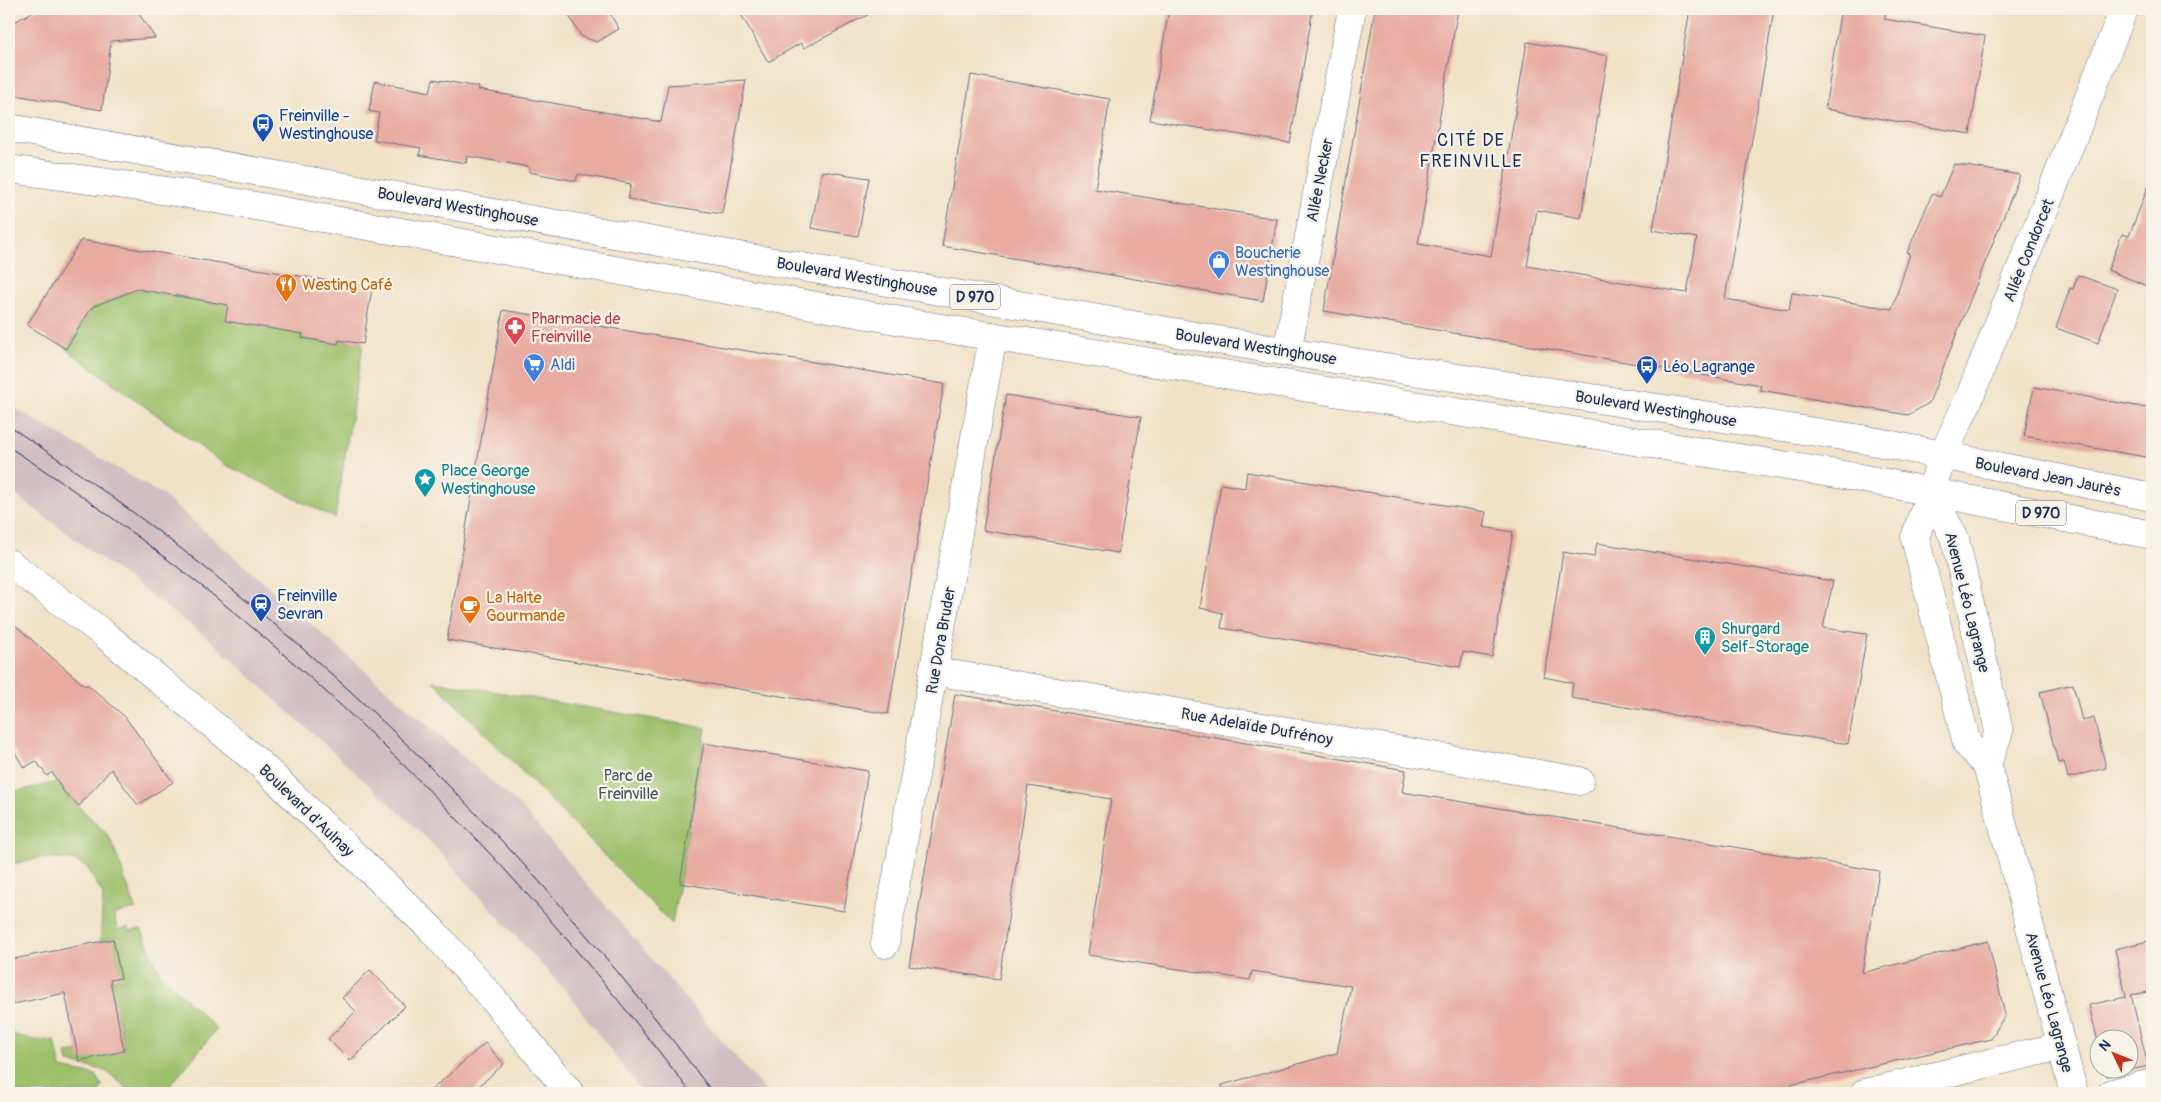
<svg xmlns="http://www.w3.org/2000/svg" width="2161" height="1102" viewBox="0 0 2161 1102" font-family="Pangolin,sans-serif">
<style>
.industrial{fill:#d2bec2}
.green{fill:#9dc06a;stroke:#5c7864}
.building{fill:#e8aba1}
.lines{fill:none;stroke-linecap:round;stroke-linejoin:round}
.street-casing{stroke:#666e83;stroke-width:29}
.primary-casing{stroke:#666e83;stroke-width:29}
.street{stroke:#fff;stroke-width:28}
.primary{stroke:#fff;stroke-width:28}
.tram{stroke:#1b2f5e;stroke-width:1}
.labels{text-anchor:middle;stroke-width:4.5;stroke-linejoin:round;paint-order:stroke}
.shield{fill:#f7f3e8;stroke:#5d6a87;stroke-width:1}
.shield-label{font-size:15px;font-weight:bold;fill:#1b2f5e}
.transit-label{font-size:16px;fill:#164399;stroke:#f7f3e8;text-anchor:start}
.street-label{font-size:16px;fill:#1b2f5e;stroke:#f7f3e8}
.shop-label{font-size:16px;fill:#366cbe;stroke:#f7f3e8;text-anchor:start}
.food-label{font-size:16px;fill:#c56008;stroke:#f7f3e8;text-anchor:start}
.health-label{font-size:16px;fill:#be3a42;stroke:#f7f3e8;text-anchor:start}
.culture-label{font-size:16px;fill:#0d838f;stroke:#f7f3e8;text-anchor:start}
.park-label{font-size:16px;fill:#425a62;stroke:#f7f3e8}
.neighbourhood-label{font-size:18px;letter-spacing:1px;fill:#1b2f5e;stroke:#f7f3e8}
</style>
<rect width="100%" height="100%" fill="#f7f3e8"/>
<filter id="ink" filterUnits="userSpaceOnUse"><feTurbulence type="fractalNoise" baseFrequency=".02" numOctaves="2"/><feDisplacementMap in="SourceGraphic" scale="10" xChannelSelector="R" yChannelSelector="G"/><feConvolveMatrix kernelMatrix="1 2 1 2 8 2 1 2 1" color-interpolation-filters="sRGB"/></filter>
<filter id="wash" filterUnits="userSpaceOnUse"><feTurbulence type="fractalNoise" baseFrequency=".0096" numOctaves="4" result="noise"/><feDisplacementMap in="SourceGraphic" scale="20" xChannelSelector="R" yChannelSelector="G"/><feGaussianBlur stdDeviation="1.12" result="paint"/><feColorMatrix in="noise" values="0 0 0 0 0 0 0 0 0 0 0 0 0 0 0 0 0 1.4 0 .05"/><feComposite in="paint" operator="in"/></filter>
<g filter="url(#wash)">
<rect width="100%" height="100%" fill="#f1e2c7"/>
<path class="industrial" d="M 9,405 L 163,495 L 520,806 L 767,1093 L 643,1093 L 569,995 L 426,837 L 209,639 L 9,490 Z"/>
<path class="green" d="M 120,287 L 228,305 L 303,334 L 302,338 L 338,344 L 339,340 L 363,344 L 335,518 L 224,464 L 66,349 L 100,296 L 104,303 L 123,295 Z
M 433,681 L 706,728 L 672,924 Z
M 58,782 L 63,791 L 107,834 L 112,843 L 136,909 L 114,914 L 117,930 L 128,927 L 129,931 L 141,929 L 161,975 L 217,1029 L 164,1093 L 133,1093 L 106,1071 L 68,1062 L 66,1053 L 77,1051 L 79,1060 L 124,1050 L 117,1014 L 95,984 L 121,978 L 100,944 L 103,895 L 87,867 L 73,860 L 40,858 L 9,865 L 9,793 Z
M 9,1033 L 34,1040 L 55,1041 L 61,1068 L 96,1075 L 102,1085 L 99,1093 L 9,1093 Z"/>
<g id="blocks">
<path class="building" d="M 38,9 L 136,9 L 155,38 L 111,41 L 102,110 L 9,94 L 9,25 Z
M 565,9 L 607,9 L 619,29 L 597,42 L 581,36 Z
M 738,9 L 879,9 L 804,48 L 801,43 L 768,62 Z
M 1169,9 L 1313,9 L 1290,143 L 1150,120 Z
M 1375,9 L 1458,9 L 1418,244 L 1491,256 L 1527,42 L 1608,56 L 1581,218 L 1537,210 L 1527,266 L 1687,293 L 1697,238 L 1653,230 L 1690,9 L 1774,9 L 1725,299 L 1789,310 L 1792,293 L 1892,309 L 1910,254 L 1907,253 L 1932,194 L 1940,197 L 1954,164 L 2020,175 L 1929,403 L 1908,415 L 1760,390 L 1761,385 L 1324,311 Z
M 1843,9 L 1887,9 L 1884,19 L 1985,36 L 1970,134 L 1825,109 L 1840,14 L 1841,15 Z
M 971,75 L 1110,99 L 1095,189 L 1277,219 L 1263,301 L 942,246 Z
M 433,79 L 479,87 L 478,90 L 661,122 L 668,85 L 746,80 L 722,214 L 628,199 L 631,184 L 578,174 L 576,181 L 529,172 L 529,167 L 467,156 L 466,163 L 419,155 L 421,148 L 374,140 L 379,113 L 369,111 L 375,81 L 430,92 Z
M 822,171 L 869,178 L 858,236 L 811,228 Z
M 2150,182 L 2152,182 L 2152,288 L 2108,270 L 2122,234 L 2129,236 Z
M 81,240 L 372,288 L 363,344 L 339,340 L 338,344 L 302,338 L 303,334 L 225,321 L 228,305 L 137,289 L 92,307 L 66,349 L 27,325 Z
M 2078,275 L 2117,289 L 2098,343 L 2056,328 L 2070,288 L 2073,289 Z
M 503,310 L 944,384 L 888,714 L 447,640 Z
M 2034,387 L 2152,409 L 2152,458 L 2024,436 Z
M 1006,395 L 1141,417 L 1118,553 L 983,530 Z
M 1247,472 L 1486,512 L 1483,527 L 1513,532 L 1492,657 L 1463,652 L 1460,667 L 1221,628 L 1223,613 L 1200,608 L 1221,484 L 1245,488 Z
M 1597,543 L 1833,581 L 1823,628 L 1867,634 L 1848,744 L 1571,698 L 1573,683 L 1544,677 L 1563,552 L 1594,557 Z
M 9,620 L 85,686 L 87,684 L 125,717 L 173,782 L 138,805 L 111,769 L 79,806 L 63,791 L 52,772 L 47,776 L 36,761 L 24,768 L 9,742 Z
M 2073,684 L 2082,721 L 2094,718 L 2106,768 L 2068,778 L 2064,762 L 2058,763 L 2040,692 Z
M 955,694 L 1406,770 L 1402,792 L 1879,871 L 1862,973 L 1988,941 L 2005,1015 L 1991,1039 L 1756,1093 L 1223,1093 L 1222,1085 L 1337,1053 L 1351,986 L 1252,971 L 1250,980 L 1088,955 L 1111,799 L 1028,786 L 999,979 L 909,966 Z
M 704,743 L 868,771 L 844,911 L 680,883 Z
M 113,939 L 121,978 L 110,980 L 124,1051 L 79,1061 L 65,993 L 9,1005 L 9,960 Z
M 2152,940 L 2152,991 L 2131,995 L 2148,1066 L 2107,1076 L 2105,1070 L 2128,1070 L 2128,1040 L 2098,1040 L 2098,1042 L 2089,1005 L 2126,997 L 2115,949 Z
M 370,970 L 405,1006 L 350,1061 L 328,1039 L 356,1011 L 342,998 Z
M 485,1043 L 504,1064 L 471,1093 L 428,1093 Z"/>
</g>
</g>
<g filter="url(#ink)">
<use href="#blocks" fill-opacity="0" stroke="#666e83" stroke-width="1"/>
<g class="lines">
<g class="street-casing">
<path id="street" d="M 1287,352 L 1352,9
M 1930,491 L 1955,539 L 1999,731 L 1987,765
M 9,563 L 104,634 L 259,763 L 431,929 L 494,1000 L 570,1093
M 933,671 L 1580,781
M 885,944 L 993,336
M 1864,1093 L 2061,1046
M 2074,1093 L 1987,765 L 1967,744 L 1915,538 L 1943,455 L 1968,401 L 2124,9
M 2112,1093 L 2152,1083"/>
</g>
<g class="primary-casing">
<path id="primary" d="M 9,128 L 1287,352 L 1862,439 L 2152,497
M 9,169 L 182,193 L 935,327 L 1855,477 L 2152,535"/>
</g>
<use href="#street" class="street"/>
<use href="#primary" class="primary"/>
<path class="tram" d="M 9,426 C 285,607 515,829 713,1093
M 9,447 C 274,619 501,842 691,1093"/>
</g>
</g>
<defs>
<g id="bus-pin" transform="scale(1.125)"><path d="M0 17L-7.5 6A9.5 9.5 0 1 1 7.5 6Z" fill="#1a4fb4" stroke="#f7f3e8"/><path d="M-5-6H5V4H4V6H2V4H-2V6H-4V4H-5ZM-3.5-4V0h7V-4ZM-3.5 1.2v1.5H-2V1.2ZM2 1.2v1.5H3.5V1.2Z" fill="#fff"/></g>
<g id="shop-pin" transform="scale(1.125)"><path d="M0 17L-7.5 6A9.5 9.5 0 1 1 7.5 6Z" fill="#3f7fe0" stroke="#f7f3e8"/><path d="M-5-2.5h2.3a2.7 3.5 0 0 1 5.4 0H5L5.5 6h-11ZM-1.5-2.5h3a1.5 2.3 0 0 0-3 0Z" fill="#fff"/></g>
<g id="restaurant-pin" transform="scale(1.125)"><path d="M0 17L-7.5 6A9.5 9.5 0 1 1 7.5 6Z" fill="#e8710a" stroke="#f7f3e8"/><path d="M-5-6h1v4h1v-4h1v4h1v-4h1v5L-1.5 .5V6h-2V.5L-5-1ZM5-6V6H3V1.5H1.5Q1.5-4 5-6Z" fill="#fff"/></g>
<g id="pharmacy-pin" transform="scale(1.125)"><path d="M0 17L-7.5 6A9.5 9.5 0 1 1 7.5 6Z" fill="#e0444e" stroke="#f7f3e8"/><path d="M-2-6h4v4h4v4h-4v4h-4v-4h-4v-4h4Z" fill="#fff"/></g>
<g id="supermarket-pin" transform="scale(1.125)"><path d="M0 17L-7.5 6A9.5 9.5 0 1 1 7.5 6Z" fill="#3f7fe0" stroke="#f7f3e8"/><path d="M-6-5.5h2.5l.6 2H6L4.5 2H-2.5L-4.4-4H-6ZM-1.5 3.2a1.3 1.3 0 1 0 .1 0ZM3 3.2a1.3 1.3 0 1 0 .1 0Z" fill="#fff"/></g>
<g id="sight-pin" transform="scale(1.125)"><path d="M0 17L-7.5 6A9.5 9.5 0 1 1 7.5 6Z" fill="#0f9aa8" stroke="#f7f3e8"/><path d="M0-6L1.8-2.2L6-1.7L2.9 1.2L3.7 5.4L0 3.3L-3.7 5.4L-2.9 1.2L-6-1.7L-1.8-2.2Z" fill="#fff"/></g>
<g id="station-pin" transform="scale(1.125)"><path d="M0 17L-7.5 6A9.5 9.5 0 1 1 7.5 6Z" fill="#1a4fb4" stroke="#f7f3e8"/><path d="M-3-6H3Q5-6 5-4V2Q5 4 3 4L4.5 6H3L1.5 4h-3L-3 6H-4.5L-3 4Q-5 4-5 2V-4Q-5-6-3-6ZM-3.5-4v3h7v-3ZM-3.5 1v1.5H-2V1ZM2 1v1.5H3.5V1Z" fill="#fff"/></g>
<g id="cafe-pin" transform="scale(1.125)"><path d="M0 17L-7.5 6A9.5 9.5 0 1 1 7.5 6Z" fill="#e8710a" stroke="#f7f3e8"/><path d="M-5.5-4.5H6V0H3Q3 3.5 0 3.5H-2.5Q-5.5 3.5-5.5 0ZM3-3.2v2h1.7v-2ZM-6 4.5H4V6H-6Z" fill="#fff"/></g>
<g id="building-pin" transform="scale(1.125)"><path d="M0 17L-7.5 6A9.5 9.5 0 1 1 7.5 6Z" fill="#0f9aa8" stroke="#f7f3e8"/><path d="M-4-6H4V6H1V3H-1V6H-4ZM-2.5-4.3h1.7v1.8h-1.7ZM.8-4.3h1.7v1.8H.8ZM-2.5-1h1.7V.8h-1.7ZM.8-1h1.7V.8H.8Z" fill="#fff"/></g>
</defs>
<g fill-rule="evenodd">
<use href="#bus-pin" x="263" y="124"/>
<use href="#shop-pin" x="1219" y="261"/>
<use href="#restaurant-pin" x="286" y="284"/>
<use href="#pharmacy-pin" x="515" y="327"/>
<use href="#supermarket-pin" x="534" y="364"/>
<use href="#bus-pin" x="1647" y="366"/>
<use href="#sight-pin" x="425" y="479"/>
<use href="#station-pin" x="261" y="604"/>
<use href="#cafe-pin" x="470" y="606"/>
<use href="#building-pin" x="1705" y="637"/>
</g>
<g class="labels">
<g class="shield">
<rect x="950" y="284.5" width="50" height="25" rx="4"/>
<rect x="2016" y="500.5" width="50" height="25" rx="4"/>
</g>
<g class="shield-label">
<text x="975" y="302">D 970</text>
<text x="2041" y="518">D 970</text>
</g>
<g class="transit-label">
<text x="279" y="121">Freinville -<tspan x="279" dy="18">Westinghouse</tspan></text>
<text x="1663" y="372">Léo Lagrange</text>
<text x="277" y="601">Freinville<tspan x="277" dy="18">Sevran</tspan></text>
</g>
<g class="street-label">
<text transform="translate(1319 180) rotate(-79)" y="6">Allée Necker</text>
<text transform="translate(458 206) rotate(10)" y="6">Boulevard Westinghouse</text>
<text transform="translate(2028 250) rotate(-68)" y="6">Allée Condorcet</text>
<text transform="translate(857 276) rotate(10)" y="6">Boulevard Westinghouse</text>
<text transform="translate(1256 346) rotate(9)" y="6">Boulevard Westinghouse</text>
<text transform="translate(1656 408) rotate(9)" y="6">Boulevard Westinghouse</text>
<text transform="translate(2048 476) rotate(11)" y="6">Boulevard Jean Jaurès</text>
<text transform="translate(1968 602) rotate(76)" y="6">Avenue Léo Lagrange</text>
<text transform="translate(940 640) rotate(-80)" y="6">Rue Dora Bruder</text>
<text transform="translate(1257 726) rotate(10)" y="6">Rue Adelaïde Dufrénoy</text>
<text transform="translate(307 810) rotate(44)" y="6">Boulevard d'Aulnay</text>
<text transform="translate(2050 1002) rotate(75)" y="6">Avenue Léo Lagrange</text>
</g>
<g class="shop-label">
<text x="1235" y="258">Boucherie<tspan x="1235" dy="18">Westinghouse</tspan></text>
<text x="550" y="370">Aldi</text>
</g>
<g class="food-label">
<text x="302" y="290">Westing Café</text>
<text x="486" y="603">La Halte<tspan x="486" dy="18">Gourmande</tspan></text>
</g>
<g class="health-label">
<text x="531" y="324">Pharmacie de<tspan x="531" dy="18">Freinville</tspan></text>
</g>
<g class="culture-label">
<text x="441" y="476">Place George<tspan x="441" dy="18">Westinghouse</tspan></text>
<text x="1721" y="634">Shurgard<tspan x="1721" dy="18">Self-Storage</tspan></text>
</g>
<g class="park-label">
<text x="628" y="781">Parc de<tspan x="628" dy="18">Freinville</tspan></text>
</g>
<g class="neighbourhood-label">
<text x="1471" y="146">CITÉ DE<tspan x="1471" dy="21">FREINVILLE</tspan></text>
</g>
</g>
<rect width="2161" height="1102" fill="none" stroke="#f7f3e8" stroke-width="30"/>
<g transform="translate(2114 1054) rotate(313)"><circle r="24" fill="#f7f3e8" stroke="#9fa5b1"/>
<path d="M0-4L9 19L0 12L-9 19Z" fill="#c8321e"/>
<text y="-8" font-size="14" font-weight="bold" text-anchor="middle" fill="#1b2f5e">N</text>
</g>
</svg>
